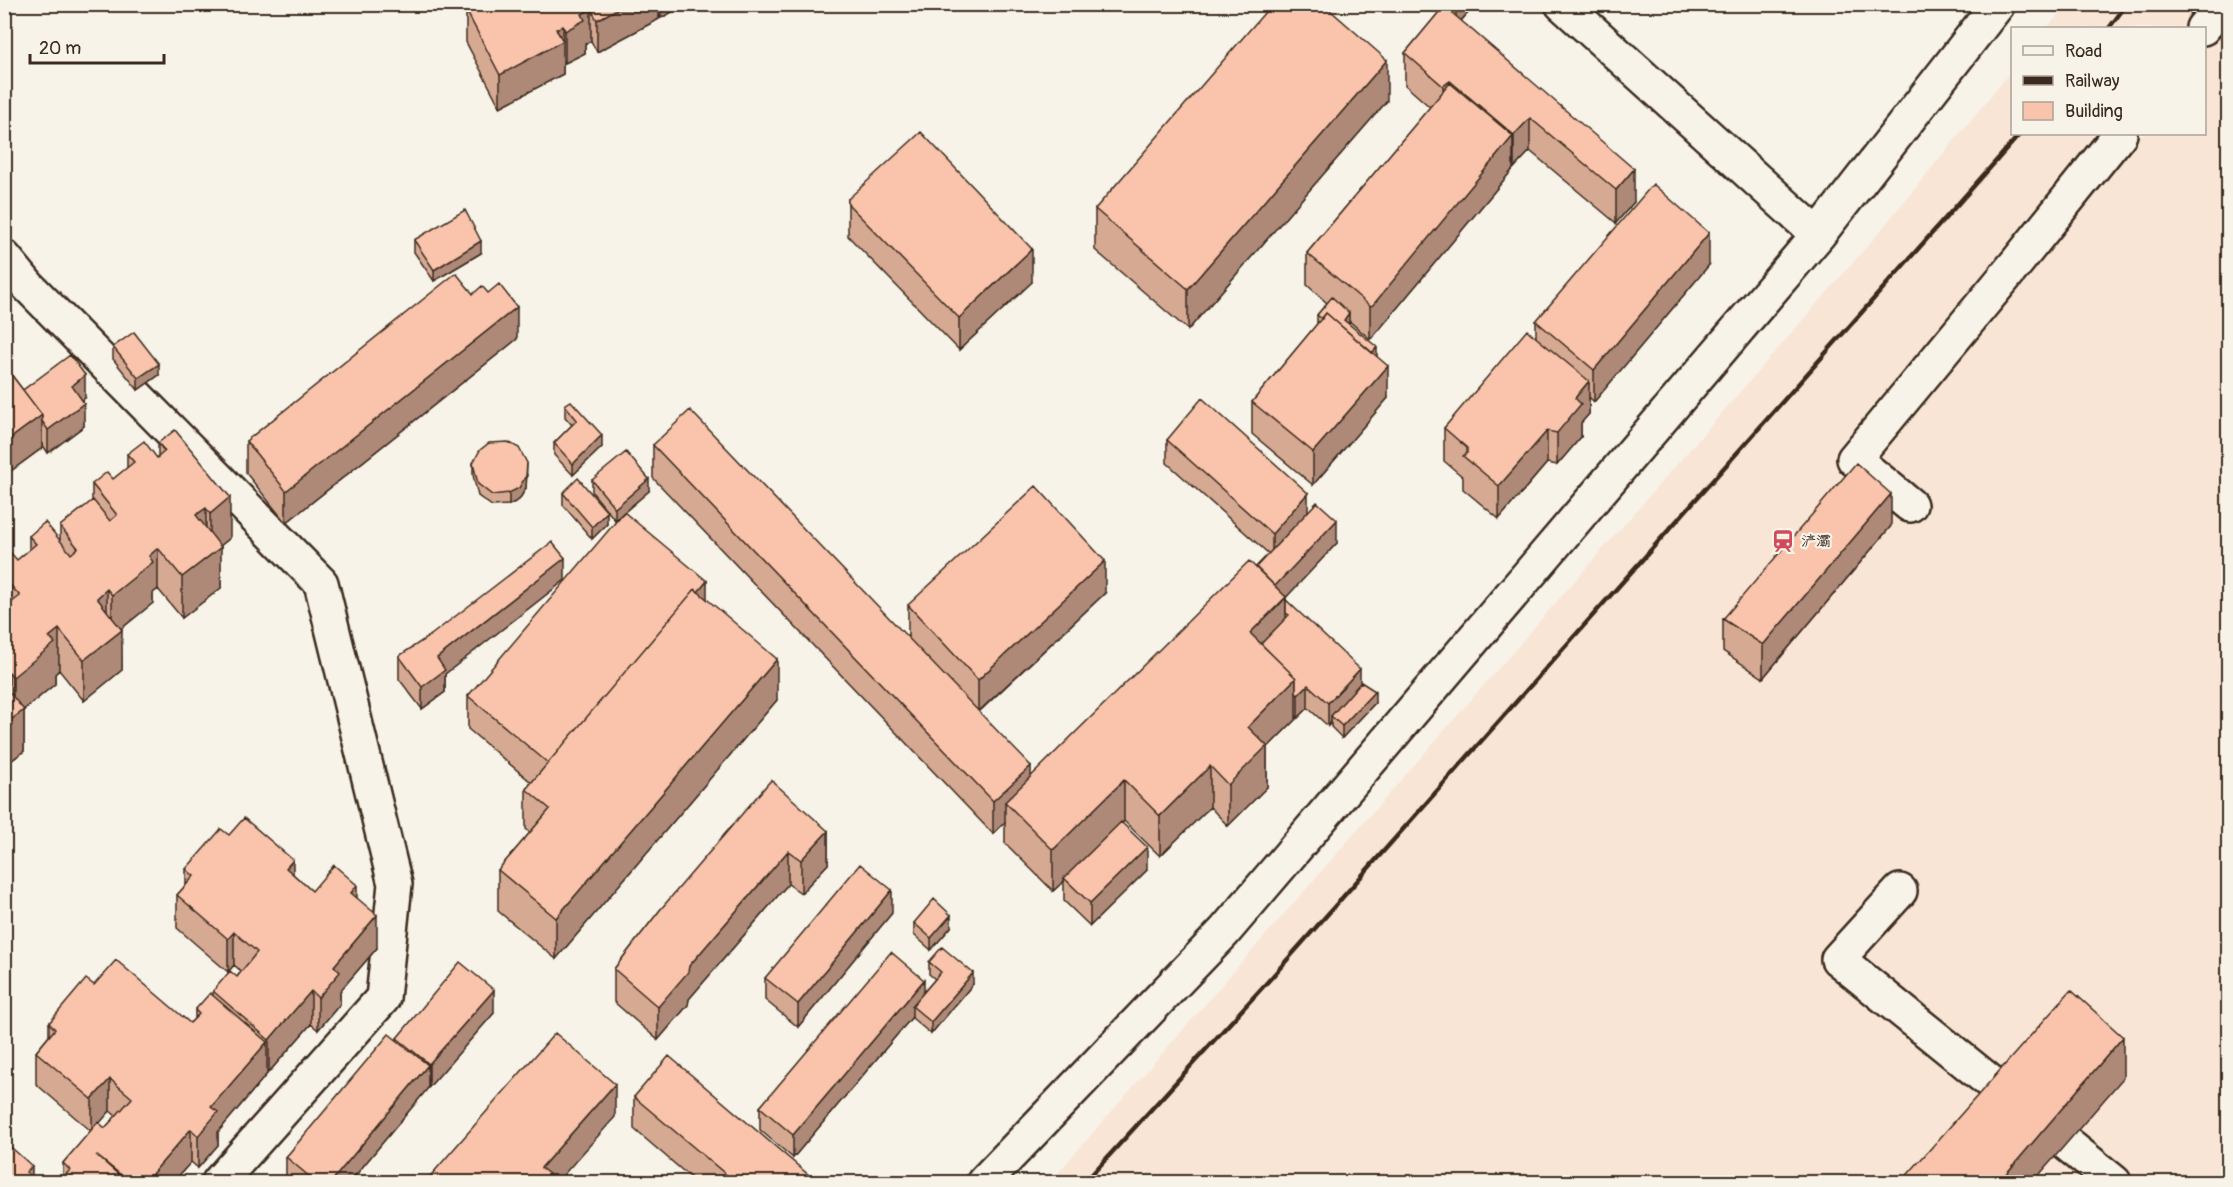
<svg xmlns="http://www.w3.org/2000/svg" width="2233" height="1187" viewBox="0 0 2233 1187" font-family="Pangolin,'LXGW WenKai TC',sans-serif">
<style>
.built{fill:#f8e5d6}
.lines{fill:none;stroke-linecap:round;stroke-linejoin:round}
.minor-casing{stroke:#3b2a1e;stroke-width:38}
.minor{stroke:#f7f3e8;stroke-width:33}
.rail{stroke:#3b2a1e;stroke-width:4.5}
.wall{fill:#d6a993;stroke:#3b2a1e;stroke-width:1.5;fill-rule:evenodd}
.shaded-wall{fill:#ae8978;stroke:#3b2a1e;stroke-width:1.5}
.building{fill:#f9c4ab;stroke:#3b2a1e;stroke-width:1.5}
.labels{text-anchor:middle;stroke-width:4.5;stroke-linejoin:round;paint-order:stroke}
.poi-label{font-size:15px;fill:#3b2a1e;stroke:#f7f3e8;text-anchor:start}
</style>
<rect width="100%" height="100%" fill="#f7f3e8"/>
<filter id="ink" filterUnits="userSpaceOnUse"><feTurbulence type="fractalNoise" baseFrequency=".0167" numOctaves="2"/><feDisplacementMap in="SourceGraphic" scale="12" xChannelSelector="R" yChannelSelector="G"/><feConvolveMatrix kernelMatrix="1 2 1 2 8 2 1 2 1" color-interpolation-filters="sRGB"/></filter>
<g filter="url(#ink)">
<path class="built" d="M 2067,5 L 2228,5 L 2228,1182 L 1050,1182 L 1871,242 L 2012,70 L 2012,134 L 2204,134 L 2204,28 L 2047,28 Z"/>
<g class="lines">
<g class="minor-casing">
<path id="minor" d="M 1562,4 L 1818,235
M 2203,28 L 2223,4
M 4,257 L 28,286 L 321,583 L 395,884 L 383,998 L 219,1182
M 1910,505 L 1854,459 L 2018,261 L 2120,134
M 1900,891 L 1838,959 L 2114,1182
M 984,1182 L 1224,932 L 1818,235 L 1998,4"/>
</g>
<use href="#minor" class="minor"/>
<path class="rail" d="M 2109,28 L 2127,4
M 1085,1182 L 1271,978 L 2020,134"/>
</g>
<path class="wall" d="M 475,4 L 687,4 L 661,18 L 659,15 L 659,19 L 597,52 L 591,41 L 585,44 L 585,53 L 565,63 L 563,59 L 563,74 L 500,107 L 466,42 L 466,10 Z
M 1433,4 L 1476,4 L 1461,21 L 1634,202 L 1616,223 L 1530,151 L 1514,168 L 1513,167 L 1513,169 L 1373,337 L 1370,339 L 1349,321 L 1349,324 L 1377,357 L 1388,398 L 1313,485 L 1252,434 L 1252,402 L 1317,324 L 1317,315 L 1327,303 L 1307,285 L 1307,253 L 1430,107 L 1405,85 L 1405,53 L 1440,11 Z
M 1387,101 L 1188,330 L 1095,250 L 1095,209 Z
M 848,199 L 1032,282 L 959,350 L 848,236 Z
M 414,240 L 481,253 L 434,281 L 414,252 Z
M 1709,265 L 1594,402 L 1589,397 L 1589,414 L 1581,423 L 1581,437 L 1557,465 L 1547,463 L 1499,519 L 1463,489 L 1463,477 L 1444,461 L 1444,428 L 1536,337 L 1536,321 Z
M 473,294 L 517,339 L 286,523 L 246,473 L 246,441 Z
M 113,347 L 159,375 L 138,390 L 113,359 Z
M 4,365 L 23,390 L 85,398 L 82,400 L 84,426 L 48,453 L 42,444 L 42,448 L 4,476 Z
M 565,405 L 602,447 L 573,475 L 554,455 L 554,443 L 572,425 L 565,417 Z
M 1167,440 L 1308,512 L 1337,543 L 1286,597 L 1286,600 L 1360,683 L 1375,703 L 1342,738 L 1331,727 L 1331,722 L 1328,726 L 1308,708 L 1298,718 L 1296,716 L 1296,719 L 1267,748 L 1267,787 L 1228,826 L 1210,807 L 1160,856 L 1124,821 L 1122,823 L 1147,870 L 1090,926 L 1064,901 L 1064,881 L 1053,891 L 1005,843 L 1005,822 L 993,834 L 653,478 L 653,445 L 908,638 L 908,605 L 1105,593 L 979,712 L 1031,778 L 1256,567 L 1269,554 L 1167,463 Z
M 158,443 L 230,538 L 220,546 L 221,588 L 182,618 L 158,589 L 153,593 L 153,603 L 121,629 L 122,670 L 84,701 L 59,670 L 55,674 L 55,684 L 24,710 L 24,751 L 4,766 L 4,556 L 17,560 L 29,550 L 29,536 L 60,541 L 60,526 L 92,501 L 92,484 L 113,479 L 127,468 L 127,454 L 157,458 L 158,457 Z
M 473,463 L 527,474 L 526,488 L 519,500 L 509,505 L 492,506 L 478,496 L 473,475 Z
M 592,480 L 649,491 L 615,520 L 592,492 Z
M 563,493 L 607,524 L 592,539 L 563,505 Z
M 1891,526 L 1763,678 L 1723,651 L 1723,619 Z
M 565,580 L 445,674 L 445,692 L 422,709 L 399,679 L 399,656 Z
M 707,599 L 777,700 L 556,959 L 498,911 L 498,870 L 530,833 L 526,829 L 526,789 L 531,782 L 468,729 L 468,696 Z
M 828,831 L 828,864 L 801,893 L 788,884 L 689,999 L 688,1005 L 658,1040 L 614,1002 L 614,969 L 660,910 Z
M 229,835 L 293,874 L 312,891 L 357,898 L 377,948 L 340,991 L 340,1004 L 318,1030 L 311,1024 L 269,1072 L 267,1071 L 267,1074 L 218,1132 L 218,1145 L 198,1168 L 191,1162 L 173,1182 L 59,1182 L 63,1178 L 63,1163 L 91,1131 L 36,1084 L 36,1052 L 49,1036 L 49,1023 L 94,985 L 190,1023 L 195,1018 L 195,1010 L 213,996 L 213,991 L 237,977 L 241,971 L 234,965 L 228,972 L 177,928 L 177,895 L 186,885 L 186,869 ZM 110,1111 L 116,1116 L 105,1128 L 99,1123 Z
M 892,913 L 798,1027 L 765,1000 L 765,978 Z
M 914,923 L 951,927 L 931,950 L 914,935 Z
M 929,962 L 973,984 L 931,1034 L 912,1018 L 912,1017 L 793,1158 L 760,1130 L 760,1107 L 924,992 L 935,979 L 929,974 Z
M 494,1013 L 429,1087 L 428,1086 L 428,1088 L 350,1182 L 289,1182 L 286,1180 L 286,1157 L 397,1041 L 397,1038 Z
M 634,1097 L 817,1182 L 696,1182 L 634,1129 Z"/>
<path class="shaded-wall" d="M 626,4 L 659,4 L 659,19 L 597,52 L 597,20 Z
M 661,4 L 687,4 L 661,18 Z
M 1456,4 L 1476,4 L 1456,26 Z
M 591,9 L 591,41 L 585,44 L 585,53 L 565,63 L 565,31 L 582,14 Z
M 563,26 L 563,74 L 500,107 L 500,75 L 556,29 Z
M 1387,60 L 1387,101 L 1188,330 L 1188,289 Z
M 1450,81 L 1450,114 L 1443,119 L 1443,86 Z
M 1530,118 L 1530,151 L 1514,168 L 1514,135 Z
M 1513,136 L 1513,169 L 1373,337 L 1370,339 L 1370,306 Z
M 1634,169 L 1634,202 L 1616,223 L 1616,190 Z
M 1709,233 L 1709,265 L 1594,402 L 1594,370 Z
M 481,241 L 481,253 L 434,281 L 434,270 Z
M 1032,249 L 1032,282 L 959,350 L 959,318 Z
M 517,307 L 517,339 L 286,523 L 286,491 Z
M 1349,313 L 1349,325 L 1344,320 Z
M 1377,347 L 1377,359 L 1363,363 Z
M 159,364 L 159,375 L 138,390 L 138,378 Z
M 1388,366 L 1388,398 L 1313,485 L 1313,452 Z
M 85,375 L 85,398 L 72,409 L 72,386 Z
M 1589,381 L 1589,414 L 1581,423 L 1581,437 L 1557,465 L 1557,433 L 1575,398 Z
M 84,403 L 84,426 L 48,453 L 48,430 Z
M 42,415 L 42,448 L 4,476 L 4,443 Z
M 1547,431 L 1547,463 L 1499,519 L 1499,486 Z
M 602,435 L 602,447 L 573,475 L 573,464 Z
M 527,463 L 526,488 L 519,500 L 509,505 L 509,493 Z
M 649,479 L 649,491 L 615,520 L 615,508 Z
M 1308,493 L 1308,516 L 1272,557 L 1272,534 Z
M 1891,494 L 1891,526 L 1763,678 L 1763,645 Z
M 230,497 L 230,538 L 210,554 L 210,514 Z
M 206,508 L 206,548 L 196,515 Z
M 607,512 L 607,524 L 592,539 L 592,527 Z
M 1337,520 L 1337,543 L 1279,605 L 1273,588 Z
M 221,547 L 221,588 L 182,618 L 182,577 Z
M 158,548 L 158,589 L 153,593 L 153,603 L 112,636 L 112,595 L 149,556 Z
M 565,558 L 565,580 L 445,674 L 445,692 L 422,709 L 422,687 L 437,658 Z
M 1105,561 L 1105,593 L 978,712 L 978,680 Z
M 707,581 L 707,614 L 550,766 Z
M 107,589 L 107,630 L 97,598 Z
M 1286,597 L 1286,638 L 1262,662 L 1250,633 Z
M 59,629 L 59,670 L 55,674 L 55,684 L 21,712 L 24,710 L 24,751 L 4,766 L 4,725 L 13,718 L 13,677 L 49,637 Z
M 122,630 L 122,670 L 84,701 L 84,660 Z
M 777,659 L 777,700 L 556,959 L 556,918 Z
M 1360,669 L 1360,692 L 1331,716 L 1331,722 L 1328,726 L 1328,703 Z
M 9,672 L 9,713 L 4,716 L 4,676 Z
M 1296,678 L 1296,719 L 1267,748 L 1267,787 L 1228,826 L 1228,785 L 1248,727 Z
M 1308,685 L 1308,708 L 1298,718 L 1298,695 Z
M 1375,691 L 1375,703 L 1342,738 L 1342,726 Z
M 1031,766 L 1031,799 L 1005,802 L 1005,822 L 993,834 L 993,801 Z
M 1210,766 L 1210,807 L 1160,856 L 1160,816 Z
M 1124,780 L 1124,821 L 1065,879 L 1064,878 L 1064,881 L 1053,891 L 1053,850 Z
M 828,831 L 828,864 L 801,893 L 801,860 Z
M 1147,847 L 1147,870 L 1090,926 L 1090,903 Z
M 788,851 L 788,884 L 689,999 L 688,1005 L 658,1040 L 658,1007 L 689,966 Z
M 293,860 L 293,893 L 286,868 Z
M 357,885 L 357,918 L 351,893 Z
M 892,890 L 892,913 L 798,1027 L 798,1004 Z
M 377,915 L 377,948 L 340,991 L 340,1004 L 318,1030 L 318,998 L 334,966 Z
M 951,915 L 951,927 L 931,950 L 931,938 Z
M 234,932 L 234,965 L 228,972 L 228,939 Z
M 973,973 L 973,984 L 931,1034 L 931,1022 Z
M 924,980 L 924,1003 L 912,1006 L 912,1017 L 793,1158 L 793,1135 Z
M 494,990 L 494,1013 L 429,1087 L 429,1064 Z
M 311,991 L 311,1024 L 269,1072 L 269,1040 Z
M 2123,1037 L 2123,1078 L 2033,1182 L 1999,1182 Z
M 267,1042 L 267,1074 L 218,1132 L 218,1145 L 198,1168 L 198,1136 L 211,1107 Z
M 428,1065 L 428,1088 L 350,1182 L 331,1182 Z
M 110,1079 L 110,1111 L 92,1132 L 92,1099 Z
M 615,1084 L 615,1117 L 557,1182 L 541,1182 L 541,1168 Z
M 191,1129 L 191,1162 L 173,1182 L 145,1182 Z
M 32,1166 L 32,1182 L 26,1172 Z"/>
<path class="building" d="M 475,4 L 626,4 L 597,20 L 591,9 L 582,14 L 585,20 L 565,31 L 563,26 L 556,29 L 563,41 L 500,75 L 466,10 Z
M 1272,4 L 1323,4 L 1387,60 L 1188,289 L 1095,209 Z
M 1444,6 L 1634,169 L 1616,190 L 1530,118 L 1514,135 L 1450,81 L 1443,86 L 1405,53 Z
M 1450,83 L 1513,136 L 1373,305 L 1370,306 L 1307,253 Z
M 921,132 L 1032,249 L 959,318 L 848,204 L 848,199 Z
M 1653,184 L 1709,233 L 1594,370 L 1536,321 Z
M 465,210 L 481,241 L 434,270 L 414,240 Z
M 456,273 L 473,294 L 482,286 L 488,293 L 499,284 L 517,307 L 286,491 L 246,441 Z
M 1332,297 L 1349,313 L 1344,320 L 1377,347 L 1372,353 L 1326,313 L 1322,319 L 1317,315 Z
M 1326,313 L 1388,366 L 1313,452 L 1252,402 Z
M 1527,330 L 1589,381 L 1575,398 L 1581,404 L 1557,433 L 1547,431 L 1499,486 L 1463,456 L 1467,453 L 1467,448 L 1444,428 Z
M 134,332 L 159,364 L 138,378 L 113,347 Z
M 70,355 L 85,375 L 72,386 L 84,403 L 48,430 L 42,421 L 42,415 L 23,390 Z
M 4,365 L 42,415 L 4,443 Z
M 1202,398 L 1308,493 L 1272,534 L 1167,440 Z
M 571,401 L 602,435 L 573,464 L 554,443 L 577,420 L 565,405 Z
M 690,410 L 1031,766 L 993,801 L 653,445 Z
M 175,430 L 230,497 L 210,514 L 206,508 L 196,515 L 221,547 L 182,577 L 158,548 L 149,556 L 153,562 L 112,595 L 107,589 L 97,598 L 122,630 L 84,660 L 59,629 L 49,637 L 55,643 L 13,677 L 9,672 L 4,676 L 4,592 L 12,602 L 20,596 L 4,578 L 4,556 L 10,552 L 17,560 L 36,544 L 29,536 L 45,522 L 71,554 L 78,548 L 60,526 L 93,500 L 110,521 L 117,515 L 92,484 L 107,472 L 113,479 L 134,462 L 127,454 L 144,441 L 157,458 L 165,451 L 158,443 Z
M 508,442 L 519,448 L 527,463 L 526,476 L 519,488 L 509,493 L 492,495 L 478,484 L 473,463 L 480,450 L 489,443 Z
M 626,452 L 649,479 L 615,508 L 592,480 Z
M 1856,463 L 1891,494 L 1763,645 L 1723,619 Z
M 578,478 L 607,512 L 592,527 L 563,493 Z
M 1036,486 L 1105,561 L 978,680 L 908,605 Z
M 1317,502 L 1337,520 L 1275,586 L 1256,567 Z
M 624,512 L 707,581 L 698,592 L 695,589 L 548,763 L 468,696 Z
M 552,542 L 565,558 L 437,658 L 445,670 L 422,687 L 399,656 L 431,635 Z
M 1249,561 L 1286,597 L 1250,633 L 1296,678 L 1248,727 L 1267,746 L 1228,785 L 1210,766 L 1160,816 L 1124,780 L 1053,850 L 1005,802 Z
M 695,589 L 777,659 L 556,918 L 498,870 L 550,809 L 526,789 Z
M 1286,600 L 1360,669 L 1328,703 L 1308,685 L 1298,695 L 1296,693 L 1296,678 L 1261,644 L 1289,615 L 1286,613 Z
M 1361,682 L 1375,691 L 1342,726 L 1331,716 Z
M 4,686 L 24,710 L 4,725 Z
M 771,780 L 828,831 L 801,860 L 788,851 L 689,966 L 688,972 L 658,1007 L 614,969 L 660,910 Z
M 244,818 L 293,860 L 286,868 L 312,891 L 334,865 L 357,885 L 351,893 L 377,915 L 334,966 L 340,972 L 318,998 L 311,991 L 269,1040 L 213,991 L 230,971 L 237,977 L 257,952 L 234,932 L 228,939 L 177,895 L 194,876 L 186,869 L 221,829 L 229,835 Z
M 1121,822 L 1147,847 L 1090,903 L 1064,878 Z
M 860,864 L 892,890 L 798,1004 L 765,978 Z
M 934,899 L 951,915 L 931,938 L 914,923 Z
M 942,947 L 973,973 L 931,1022 L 912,1006 L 941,972 L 929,962 Z
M 891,952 L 924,980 L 793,1135 L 760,1107 Z
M 116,960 L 190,1023 L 199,1014 L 195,1010 L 210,993 L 267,1042 L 211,1107 L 218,1112 L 198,1136 L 191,1129 L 145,1182 L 130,1182 L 96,1155 L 127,1182 L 59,1182 L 70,1170 L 63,1163 L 98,1122 L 105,1128 L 132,1098 L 110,1079 L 92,1099 L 36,1052 L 55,1029 L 49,1023 L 86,979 L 94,985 Z
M 460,962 L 494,990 L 429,1064 L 397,1038 Z
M 2071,990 L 2123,1037 L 1999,1182 L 1901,1182 Z
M 555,1033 L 615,1084 L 541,1168 L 549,1174 L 541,1182 L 425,1182 Z
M 389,1034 L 428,1065 L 331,1182 L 316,1182 L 286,1157 Z
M 669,1056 L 817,1182 L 735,1182 L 634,1097 Z
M 4,1141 L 32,1166 L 26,1172 L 37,1182 L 4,1182 Z"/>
</g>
<defs>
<g id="station-bare" transform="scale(1.8)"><path d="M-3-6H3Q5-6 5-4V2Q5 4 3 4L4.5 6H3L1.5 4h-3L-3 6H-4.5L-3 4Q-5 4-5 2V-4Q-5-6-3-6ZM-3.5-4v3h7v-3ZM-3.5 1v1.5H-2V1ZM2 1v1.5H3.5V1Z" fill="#d1495b" stroke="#f7f3e8" stroke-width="2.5" paint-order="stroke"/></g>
</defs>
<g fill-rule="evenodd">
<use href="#station-bare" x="1783" y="541"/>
</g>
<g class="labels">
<g class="poi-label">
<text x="1801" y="546">浐灞</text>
</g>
</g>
<rect width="2233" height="1187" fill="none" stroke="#f7f3e8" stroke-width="24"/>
<rect x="12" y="12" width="2209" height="1163" fill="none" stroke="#3b2a1e" stroke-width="2" filter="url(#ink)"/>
<rect x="2011" y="27" width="195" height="108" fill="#f7f3e8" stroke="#aca397" stroke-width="1.5"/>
<rect x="2023" y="46" width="30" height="9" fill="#f7f3e8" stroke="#aca397" stroke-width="1.5"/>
<text x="2065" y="57" font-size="18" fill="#3b2a1e">Road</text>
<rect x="2023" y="76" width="30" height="9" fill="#3b2a1e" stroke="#aca397" stroke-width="1.5"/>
<text x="2065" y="87" font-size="18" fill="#3b2a1e">Railway</text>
<rect x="2023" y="102" width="30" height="18" fill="#f9c4ab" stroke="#aca397" stroke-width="1.5"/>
<text x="2065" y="117" font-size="18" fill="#3b2a1e">Building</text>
<path d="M30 54v9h134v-9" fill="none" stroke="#3b2a1e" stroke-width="3"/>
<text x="39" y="54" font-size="18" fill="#3b2a1e" stroke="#f7f3e8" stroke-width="4.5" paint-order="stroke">20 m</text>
</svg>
